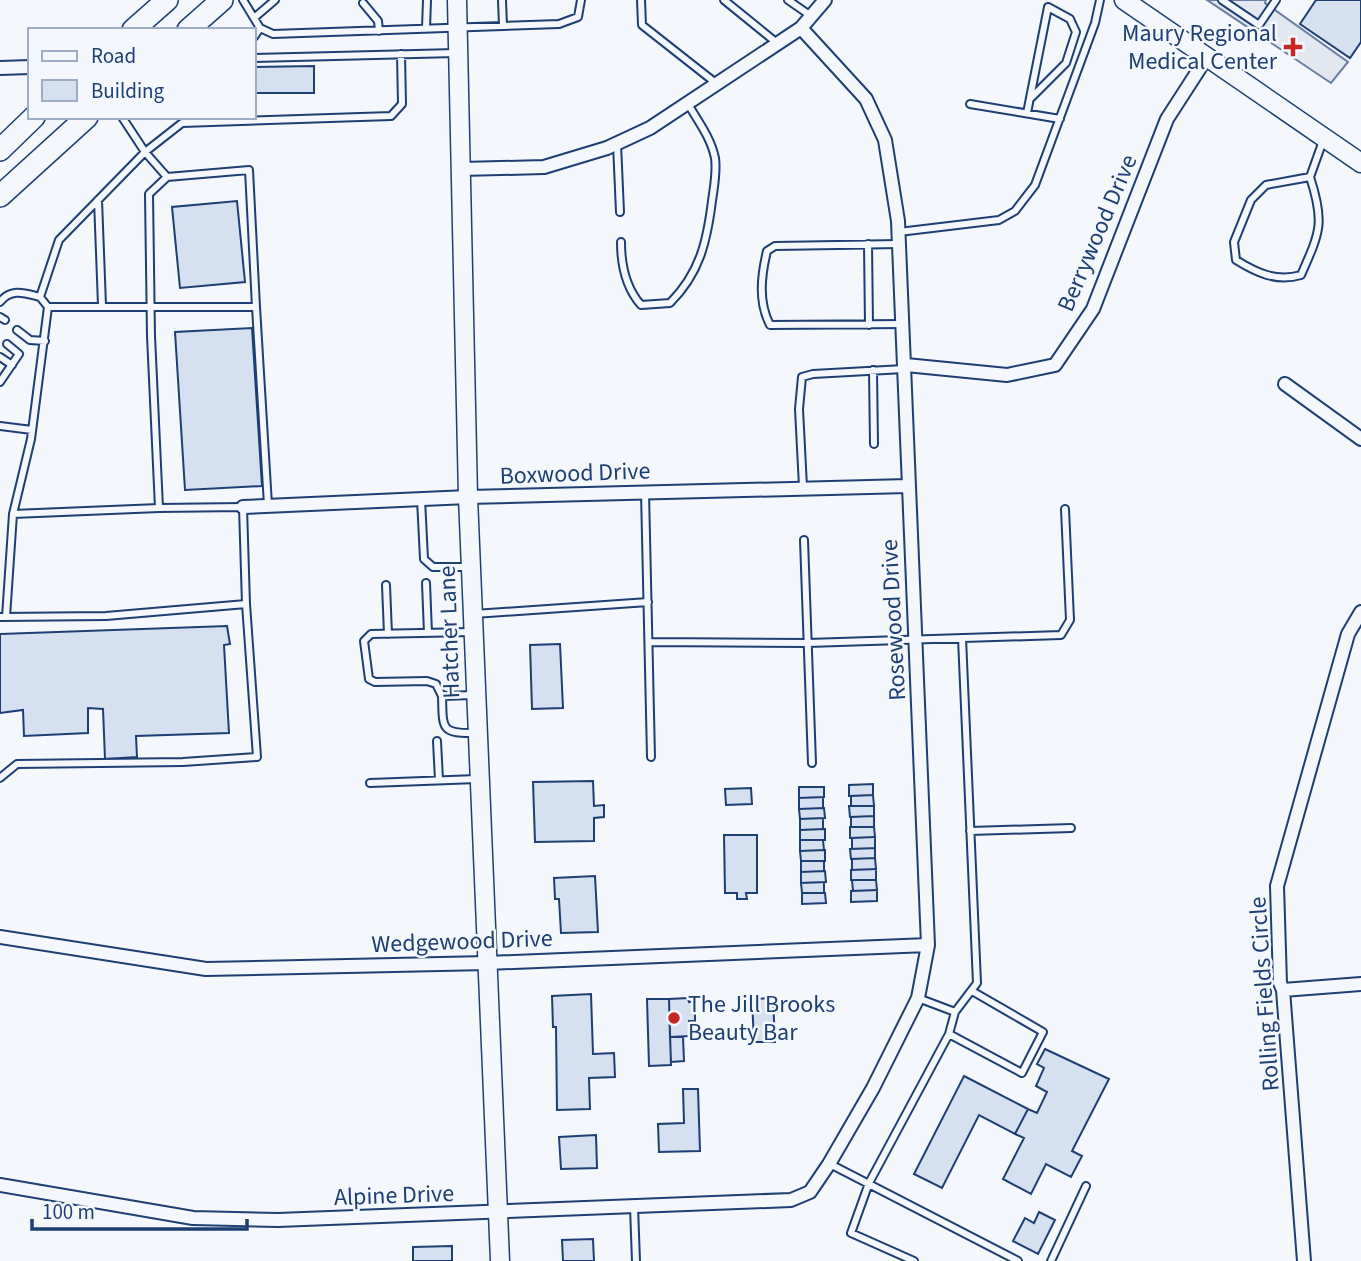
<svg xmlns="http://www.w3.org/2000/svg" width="1361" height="1261" viewBox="0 0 1361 1261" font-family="'Source Sans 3',sans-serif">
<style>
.parking{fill:#e3e8f0;stroke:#687fa3;stroke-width:2}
.building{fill:#d5e0f0;stroke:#1d3f73;stroke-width:2}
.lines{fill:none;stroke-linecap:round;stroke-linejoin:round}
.lane-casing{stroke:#1d3f73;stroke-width:10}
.street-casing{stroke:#1d3f73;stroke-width:16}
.secondary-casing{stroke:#1d3f73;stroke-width:21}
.primary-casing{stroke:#1d3f73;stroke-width:24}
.lane{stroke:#f4f7fb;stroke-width:6}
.street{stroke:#f4f7fb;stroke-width:12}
.secondary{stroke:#f4f7fb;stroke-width:18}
.primary{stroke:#f4f7fb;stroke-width:21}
.poi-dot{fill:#c62828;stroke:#f4f7fb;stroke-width:2.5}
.labels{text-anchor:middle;stroke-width:5;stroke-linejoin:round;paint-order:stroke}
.poi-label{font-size:24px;fill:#1d3f73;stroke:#f4f7fb;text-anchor:end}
.street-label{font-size:24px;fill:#1d3f73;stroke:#f4f7fb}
</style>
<rect width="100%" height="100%" fill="#f4f7fb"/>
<path class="parking" d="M 1207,0 L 1266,0 L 1265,3 L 1348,62 L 1331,83 Z"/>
<path class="building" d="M 1316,0 L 1361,0 L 1361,42 L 1350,58 L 1300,24 Z
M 314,66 L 314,93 L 254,93 L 254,67 Z
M 237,201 L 245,282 L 180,288 L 172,207 Z
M 252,328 L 262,486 L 185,490 L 175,332 Z
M 227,626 L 230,644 L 224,645 L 229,733 L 136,736 L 137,757 L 105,759 L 103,709 L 88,708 L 88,733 L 24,736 L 23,710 L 0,713 L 0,634 Z
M 560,644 L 563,708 L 532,709 L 530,645 Z
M 593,781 L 594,806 L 604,805 L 604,817 L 594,818 L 594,841 L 535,842 L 533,782 Z
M 873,784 L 873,795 L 849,796 L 849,785 Z
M 799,787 L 824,787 L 824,797 L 799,798 Z
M 751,788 L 752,804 L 726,805 L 725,789 Z
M 873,795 L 874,806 L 851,806 L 851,796 Z
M 823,797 L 823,808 L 799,809 L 799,798 Z
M 849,806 L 874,806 L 874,816 L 850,817 Z
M 824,808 L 825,818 L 800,819 L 799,809 Z
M 874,816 L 874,827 L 851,827 L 851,817 Z
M 823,818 L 823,829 L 800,830 L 800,819 Z
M 850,827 L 874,827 L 875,837 L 850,838 Z
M 825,829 L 825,840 L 800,840 L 800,830 Z
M 724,835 L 757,835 L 757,893 L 746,893 L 747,899 L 737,899 L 737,893 L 725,893 Z
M 875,837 L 875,848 L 852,849 L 852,838 Z
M 800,840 L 823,840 L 824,850 L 800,851 Z
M 875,848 L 875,858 L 851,859 L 850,849 Z
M 825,850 L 825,861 L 801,861 L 800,851 Z
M 875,858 L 876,869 L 852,870 L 852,859 Z
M 801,861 L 824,861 L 824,871 L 801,872 Z
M 876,869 L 876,880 L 851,880 L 851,870 Z
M 825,871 L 826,882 L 801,883 L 801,872 Z
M 595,876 L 598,932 L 561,933 L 559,899 L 555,899 L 554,878 Z
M 852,880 L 876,880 L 877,890 L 853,891 Z
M 824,882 L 824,893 L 802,893 L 801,883 Z
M 877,890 L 877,901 L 851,902 L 851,891 Z
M 802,893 L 825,893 L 826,903 L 802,904 Z
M 591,994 L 593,1054 L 614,1053 L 615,1077 L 589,1078 L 590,1109 L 557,1110 L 556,1027 L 553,1027 L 552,996 Z
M 688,998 L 689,1002 L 695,1001 L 695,1021 L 689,1021 L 690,1036 L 670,1037 L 669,999 Z
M 773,998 L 775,1042 L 754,1042 L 752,999 Z
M 647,999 L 669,999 L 671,1065 L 649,1066 Z
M 670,1037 L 683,1037 L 684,1061 L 671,1062 Z
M 1045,1049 L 1109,1079 L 1072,1151 L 1082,1156 L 1071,1177 L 1046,1164 L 1031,1194 L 1003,1179 L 1024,1138 L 1015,1134 L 1028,1109 L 1037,1113 L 1047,1092 L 1036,1086 L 1044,1068 L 1037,1064 Z
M 964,1076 L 1028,1109 L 1015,1134 L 979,1115 L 942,1188 L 914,1174 Z
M 683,1089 L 698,1089 L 700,1151 L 659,1152 L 658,1124 L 684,1123 Z
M 596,1135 L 597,1168 L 561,1169 L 559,1137 Z
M 1039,1212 L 1055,1220 L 1038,1254 L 1013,1241 L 1025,1218 L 1034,1223 Z
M 593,1239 L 594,1261 L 563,1261 L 562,1240 Z
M 452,1246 L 452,1261 L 413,1261 L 413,1247 Z"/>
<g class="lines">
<g class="lane-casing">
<path id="lane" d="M 243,0 L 260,28 L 273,34 L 559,24 L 578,17 L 581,0
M 502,0 L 503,26
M 641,0 L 642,25 L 717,84
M 724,0 L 777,43
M 788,0 L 811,16
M 1222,0 L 1259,25 L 1276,0
M 363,3 L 378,21 L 379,31
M 254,18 L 275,0
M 426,28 L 427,0
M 254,37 L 260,28
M 254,58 L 456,53
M 970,104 L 1060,119
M 1027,113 L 1048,7 L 1070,19 L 1076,32 L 1066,63 L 1030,99
M 617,144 L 620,212
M 1310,177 C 1325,223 1320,232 1301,275 C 1276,282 1257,273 1236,260 L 1234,242 L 1251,200 L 1266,185 L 1310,177 L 1324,138
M 98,200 L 102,305
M 899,232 L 999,220 L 1015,211 L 1035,185 L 1095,23 L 1100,0
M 621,242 C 621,265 626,288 641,305 L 670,303 C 700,273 707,241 712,201 C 714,186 717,172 715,158 C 711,138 698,121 688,104
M 868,244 L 869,325
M 899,244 L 775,246 L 767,251 C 761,276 758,302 770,325 L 904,324
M 0,302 C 11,288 24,293 40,297 L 59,240 L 145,152 L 182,123 L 391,116 L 402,104 L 401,54
M 48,307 L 256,307 L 249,170 L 167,177 L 145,152 L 122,117
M 256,307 L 268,505
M 0,317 L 5,320
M 17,330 L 30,340 L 45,341
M 0,357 L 12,365
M 873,370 L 874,444
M 0,382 L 19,354 L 7,344
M 0,426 L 32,430
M 803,487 L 799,409 L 802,377 L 813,374 L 904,369
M 645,492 L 651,757
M 421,499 L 424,559 L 433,567 L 467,567
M 13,514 L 159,508
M 804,540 L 812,763
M 426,583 L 428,633
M 386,585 L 388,634
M 474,614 L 648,602
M 0,617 L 106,616 L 246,604 L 243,507 L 159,508 L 151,336 L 149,194 L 167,177
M 6,617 L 13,514 L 31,439 L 48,307 L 40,297
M 471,632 L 371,634 L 364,641 L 369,679 L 375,682 L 427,681 L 436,684 L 442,696 L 473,695
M 649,642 L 808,643 L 1061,635 L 1070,620 L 1065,509
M 442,696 C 443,728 440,734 475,733
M 437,741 L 439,780
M 0,778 L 17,764 L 183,762 L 257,757 L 246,604
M 370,783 L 477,779
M 970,831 L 1071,828
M 918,998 L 955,1012
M 949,1034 L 1022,1073 L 1043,1032 L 972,991
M 830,1164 L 1018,1261
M 634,1207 L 636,1261
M 914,1261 L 851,1233 L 869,1183 L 949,1034 L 955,1012 L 977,983 L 962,638
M 1051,1261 L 1086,1186"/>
</g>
<g class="street-casing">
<path id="street" d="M 0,68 L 30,67
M 462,169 L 544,167 L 607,148 L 650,128 L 801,28 L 825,0
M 906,365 L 1007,375 L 1055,365 L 1093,309 L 1167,119 L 1207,57
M 1285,384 L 1361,439
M 243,507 L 468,497 L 908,486
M 0,937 L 206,969 L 487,963 L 928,945
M 1283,990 L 1361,984
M 0,1185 L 193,1218 L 278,1220 L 791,1200 L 810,1192 L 829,1164 L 873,1088 L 918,998 L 928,945 L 898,221 L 885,140 L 866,99 L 801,28
M 1304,1261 L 1283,990 L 1280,983 L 1277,886 L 1348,634 L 1361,612"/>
</g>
<g class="secondary-casing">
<path id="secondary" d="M 457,0 L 468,497 L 500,1261
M 1124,0 L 1361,163"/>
</g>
<g class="primary-casing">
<path id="primary" d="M 133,30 L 167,0
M 188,30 L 222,0
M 0,150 L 34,117
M 0,196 L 87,117"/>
</g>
<use href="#lane" class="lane"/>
<use href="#street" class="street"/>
<use href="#secondary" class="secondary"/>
<use href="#primary" class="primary"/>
</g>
<g class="poi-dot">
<path d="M1289.5 36.5h7v7h7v7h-7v7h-7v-7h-7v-7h7z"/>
<circle cx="674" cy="1018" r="7"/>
</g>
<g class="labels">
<g class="poi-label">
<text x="1277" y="41">Maury Regional<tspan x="1277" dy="28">Medical Center</tspan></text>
<text x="688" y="1012" text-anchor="start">The Jill Brooks<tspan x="688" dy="28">Beauty Bar</tspan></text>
</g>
<g class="street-label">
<text transform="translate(1097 233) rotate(-67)" y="8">Berrywood Drive</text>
<text transform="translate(575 473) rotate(-2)" y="8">Boxwood Drive</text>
<text transform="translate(893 620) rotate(-93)" y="8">Rosewood Drive</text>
<text transform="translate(449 632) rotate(-92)" y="8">Hatcher Lane</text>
<text transform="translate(462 941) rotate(-2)" y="8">Wedgewood Drive</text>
<text transform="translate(1264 994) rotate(-94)" y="8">Rolling Fields Circle</text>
<text transform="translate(394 1195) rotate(-2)" y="8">Alpine Drive</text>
</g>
</g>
<rect x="28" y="28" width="228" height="91" fill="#f4f7fb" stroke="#9eadc5" stroke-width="2"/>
<rect x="42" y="51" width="35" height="10" fill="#f4f7fb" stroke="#9eadc5" stroke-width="2"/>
<text x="91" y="63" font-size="21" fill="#1d3f73">Road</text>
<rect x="42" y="80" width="35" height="21" fill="#d5e0f0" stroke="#9eadc5" stroke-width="2"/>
<text x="91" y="98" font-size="21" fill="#1d3f73">Building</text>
<path d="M32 1219v10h215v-10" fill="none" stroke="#1d3f73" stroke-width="3.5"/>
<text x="42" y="1219" font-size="21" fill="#1d3f73" stroke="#f4f7fb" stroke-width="5" paint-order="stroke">100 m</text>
</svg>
